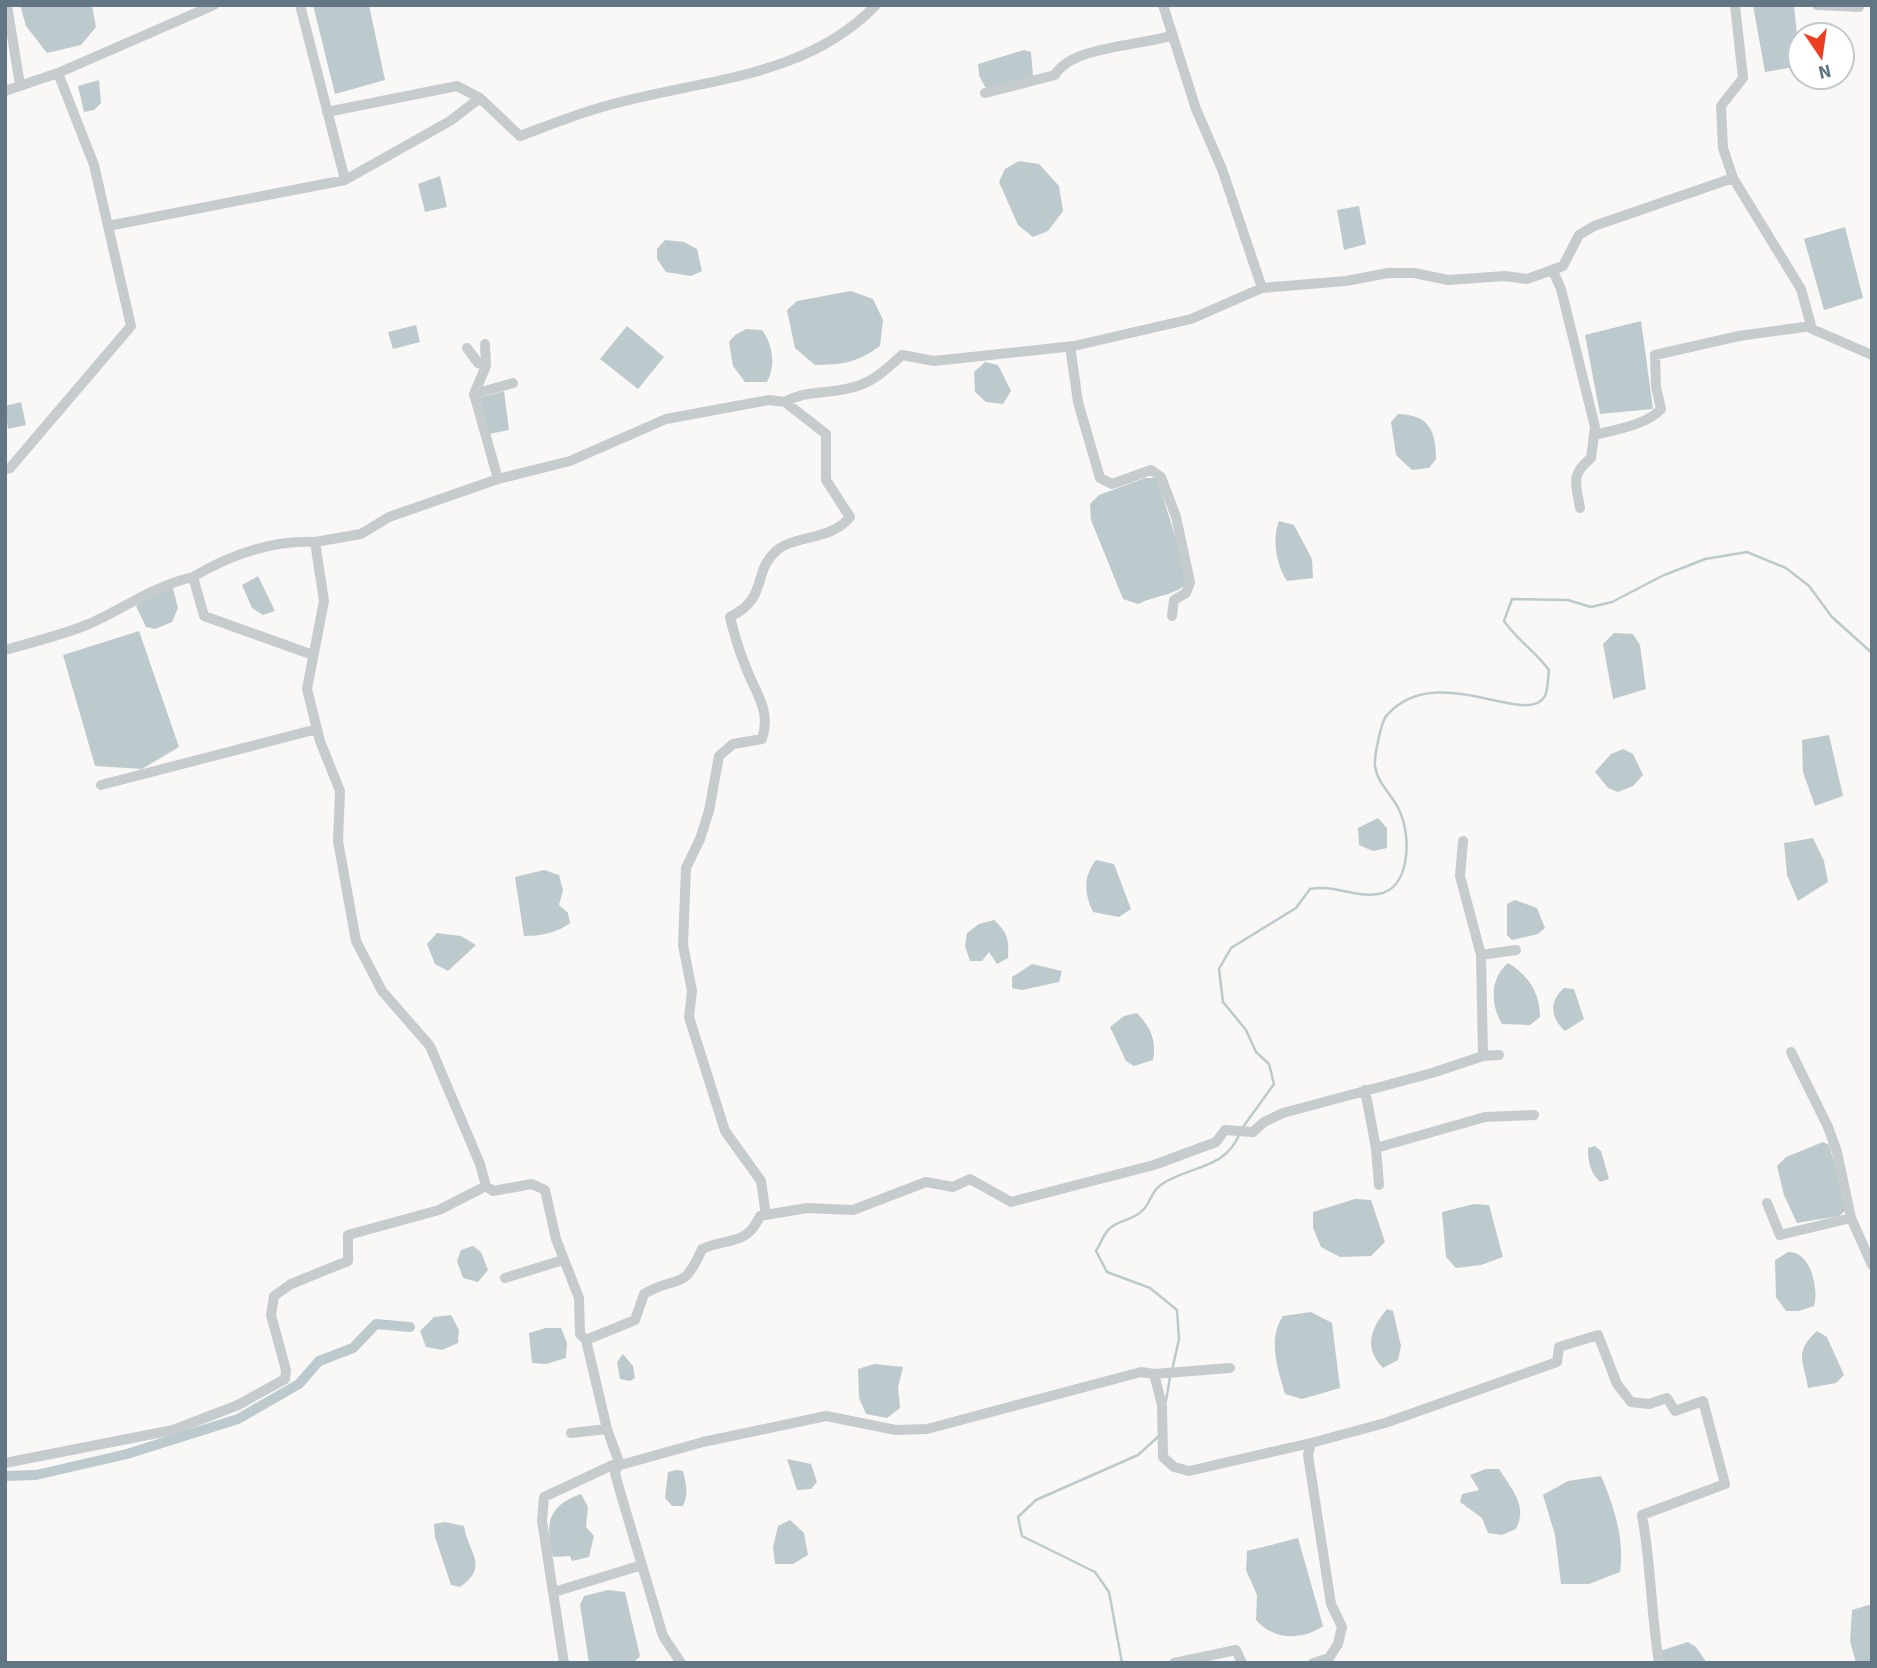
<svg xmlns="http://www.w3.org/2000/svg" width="1877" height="1668" viewBox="0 0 1877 1668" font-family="'Source Sans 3',sans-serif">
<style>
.water{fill:#bccacd}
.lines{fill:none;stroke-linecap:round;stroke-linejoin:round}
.stream{stroke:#bccacd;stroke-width:2.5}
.canal{stroke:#bccacd;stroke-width:10}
.street{stroke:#c6cbce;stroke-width:10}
</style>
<rect width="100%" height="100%" fill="#f9f8f6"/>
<path class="water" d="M 20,5 L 92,5 L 96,27 L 81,45 L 47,53 L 26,26 Z
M 313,5 L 369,5 L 385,80 L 335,94 Z
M 1753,5 L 1794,5 L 1800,66 L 1765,72 Z
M 1024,50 L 1031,52 L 1033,76 L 990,89 L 985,87 L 979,75 L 978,64 Z
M 99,80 L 101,103 L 94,110 L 84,112 L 78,86 Z
M 1019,161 L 1039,164 L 1059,186 L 1063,211 L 1048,231 L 1033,237 L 1018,225 L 999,182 L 1005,169 Z
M 440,176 L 447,207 L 425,212 L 418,184 Z
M 1359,206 L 1366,244 L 1344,250 L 1337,210 Z
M 1845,227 L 1863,298 L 1824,310 L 1804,239 Z
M 665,240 L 684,242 L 697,249 L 702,271 L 691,276 L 666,272 L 657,259 L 657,249 Z
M 851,291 L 873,299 L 883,320 L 880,346 C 858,362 843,365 815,365 L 795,348 L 787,310 L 797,301 Z
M 1641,321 L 1653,409 L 1600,414 L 1585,335 Z
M 416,325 L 420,342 L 393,349 L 388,332 Z
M 627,326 L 664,357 L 638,389 L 600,359 Z
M 746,329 L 762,330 C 773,345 776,366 767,382 L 745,382 L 733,366 L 729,342 L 735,335 Z
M 985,362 L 998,365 L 1011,391 L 1003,404 L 986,402 L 975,392 L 974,372 Z
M 504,391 L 509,430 L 489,434 L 479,398 Z
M 21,402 L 26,425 L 8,429 L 5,406 Z
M 1398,414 C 1428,415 1436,429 1436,459 L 1429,468 L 1412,470 L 1396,455 L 1391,422 Z
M 1145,478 L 1157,478 L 1185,568 L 1187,584 C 1170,597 1156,595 1138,604 L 1123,599 L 1091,520 L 1090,504 L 1099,495 Z
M 1279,521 L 1294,525 L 1312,559 L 1313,578 L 1287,581 C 1276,565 1272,539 1279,521 Z
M 258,576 L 275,611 L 263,615 L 252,608 L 242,585 Z
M 173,588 L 178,608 L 172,622 L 155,629 L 146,627 L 136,606 L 146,598 Z
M 139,631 L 179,747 L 142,769 L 95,766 L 63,655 Z
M 1614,633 L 1633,634 L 1640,645 L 1646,689 L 1613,699 L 1603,644 Z
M 1829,735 L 1843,796 L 1815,806 L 1803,772 L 1802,740 Z
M 1623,749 L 1633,754 L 1643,775 L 1633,786 L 1618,792 L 1608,788 L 1595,772 L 1611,754 Z
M 1378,818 L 1387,828 L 1387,848 L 1373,851 L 1359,845 L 1358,828 Z
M 1813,838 L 1824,861 L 1828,882 L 1798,901 L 1787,875 L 1784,843 Z
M 1096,860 L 1114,864 L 1131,909 L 1119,917 L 1093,912 C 1084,893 1083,877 1096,860 Z
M 544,870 L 559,875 L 563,890 L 559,905 L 568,913 L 570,923 C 557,933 540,936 524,936 L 515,877 Z
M 1515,900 L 1537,908 L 1545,928 L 1538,934 L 1512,940 L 1507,935 L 1507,904 Z
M 994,920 C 1008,933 1009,939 1008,958 L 997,964 L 989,952 L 982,961 L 970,961 L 965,946 L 967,933 L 979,924 Z
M 437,933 L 461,936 L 476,945 L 448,971 L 435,964 L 427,944 Z
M 1508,963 C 1528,975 1540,992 1540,1017 L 1530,1025 L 1502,1024 C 1490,1004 1490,978 1508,963 Z
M 1032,964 L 1062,971 L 1059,982 L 1022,990 L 1012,988 L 1012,977 Z
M 1564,988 L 1574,989 L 1584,1019 L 1565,1031 C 1551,1018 1548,1002 1564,988 Z
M 1137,1013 C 1150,1027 1157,1040 1153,1060 L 1134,1066 L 1126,1061 L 1110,1027 L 1124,1016 Z
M 1823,1142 L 1829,1145 L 1846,1201 L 1845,1211 L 1839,1216 L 1797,1223 L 1784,1195 L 1777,1166 L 1786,1157 Z
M 1595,1146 L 1601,1151 L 1609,1179 L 1600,1182 C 1590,1172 1588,1162 1588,1148 Z
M 1355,1199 L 1371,1200 L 1385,1242 L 1371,1256 L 1340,1257 L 1321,1247 L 1313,1228 L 1313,1212 Z
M 1474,1204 L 1489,1205 L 1503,1257 L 1481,1265 L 1456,1268 L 1446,1257 L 1442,1212 Z
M 473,1246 L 481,1252 L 488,1270 L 478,1282 L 463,1278 L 457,1261 L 461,1250 Z
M 1788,1252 C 1811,1251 1819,1289 1814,1306 L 1799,1311 L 1786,1311 L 1776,1297 L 1775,1260 Z
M 1387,1309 L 1393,1311 L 1401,1346 L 1398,1360 L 1383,1368 C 1363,1348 1371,1328 1387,1309 Z
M 1311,1312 L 1332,1323 L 1340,1388 L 1302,1399 L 1285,1394 C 1278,1369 1267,1339 1283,1316 Z
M 451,1315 L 459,1330 L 458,1343 L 442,1350 L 426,1347 L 420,1331 L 434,1317 Z
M 546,1328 L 561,1328 L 567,1343 L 566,1358 L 546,1364 L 532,1363 L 529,1333 Z
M 1817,1331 L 1827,1337 L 1844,1375 L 1836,1383 L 1808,1388 C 1804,1361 1793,1353 1817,1331 Z
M 623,1354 L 633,1366 L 635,1378 L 630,1381 L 620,1379 L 617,1362 Z
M 874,1364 L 903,1367 L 898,1387 L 900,1408 L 887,1418 L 866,1414 L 859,1398 L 858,1369 Z
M 787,1459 L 811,1464 L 817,1482 L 811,1489 L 797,1490 Z
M 1486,1469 L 1499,1469 C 1512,1490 1528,1505 1516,1529 L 1502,1535 L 1488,1533 L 1482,1518 L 1460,1502 L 1462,1494 L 1479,1490 L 1470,1475 Z
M 676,1470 L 683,1471 C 686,1484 689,1493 683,1506 L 672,1506 L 665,1498 L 668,1472 Z
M 1601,1476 C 1614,1506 1625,1540 1620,1572 L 1589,1584 L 1561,1584 L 1555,1535 L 1543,1495 L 1568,1481 Z
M 581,1494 L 588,1507 L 586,1527 L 594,1536 L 589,1557 L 572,1561 L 570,1556 L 553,1557 C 545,1524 547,1506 581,1494 Z
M 790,1520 L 804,1533 L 808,1555 L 793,1564 L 775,1564 L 773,1547 L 778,1526 Z
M 445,1522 L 464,1526 C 468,1553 490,1566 460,1587 L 451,1585 L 435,1537 L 434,1524 Z
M 1298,1538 L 1323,1626 C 1301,1641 1274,1640 1256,1620 L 1257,1595 L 1246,1570 L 1247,1551 Z
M 608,1590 L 625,1592 L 640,1656 L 633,1663 L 589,1663 L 580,1605 L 584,1596 Z
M 1872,1604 L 1872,1663 L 1856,1663 L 1850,1641 L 1852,1610 Z
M 1688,1642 L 1696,1647 L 1707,1663 L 1665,1663 L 1660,1651 Z"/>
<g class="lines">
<path class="stream" d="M 1243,1127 L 1274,1084 L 1269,1064 L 1256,1052 L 1246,1030 L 1223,1002 L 1219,969 L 1231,948 L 1296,908 L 1310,889 C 1333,884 1355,898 1378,894 C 1411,889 1411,836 1400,812 C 1394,796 1377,784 1375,766 C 1374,757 1381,721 1387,715 C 1437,659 1527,729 1545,696 C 1548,690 1548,677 1549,670 C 1535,651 1517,640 1504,621 L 1512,599 L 1568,600 L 1591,607 L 1612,602 L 1662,576 L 1705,559 L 1747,552 L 1786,568 L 1809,586 L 1832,617 L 1872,653
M 1172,1370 L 1179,1339 L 1177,1310 L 1150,1288 L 1107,1272 L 1096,1251 C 1100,1245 1104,1233 1110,1228 C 1119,1220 1134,1220 1143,1210 C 1151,1202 1151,1191 1162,1184 C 1191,1165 1225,1170 1240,1133
M 1166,1401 L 1170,1377
M 1122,1663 L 1109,1592 L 1095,1572 L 1022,1536 L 1018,1517 L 1036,1500 L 1138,1455 L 1160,1435"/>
<path class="canal" d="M 5,1476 L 36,1475 L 127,1454 L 238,1419 L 299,1384 L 319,1361 L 353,1348 L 376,1324 L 410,1327"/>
<path class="street" d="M 7,5 L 20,85
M 300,5 L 345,180
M 1735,5 L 1743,78 L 1721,106 L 1723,148 L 1733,178 L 1801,289 L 1812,329 L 1872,355
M 1817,5 L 1859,7
M 58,73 L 214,5
M 5,91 L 58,73 L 94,165 L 131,326 L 10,468 L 5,469
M 985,93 L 1055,75 C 1071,46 1141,46 1173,35
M 327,112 L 457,86 L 480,98
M 108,226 L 345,180 L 450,121 L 480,98 L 520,136 C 547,126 574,115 602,107 C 696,79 803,81 876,5
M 1553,271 L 1561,289 L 1595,427 L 1591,458 C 1570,475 1576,483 1580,508
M 1262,288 L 1346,281 L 1388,273 L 1414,273 L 1448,280 L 1505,276 L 1527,279 L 1563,266 L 1579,235 L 1594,226 L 1733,178
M 1070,346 L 1078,402 L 1100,478 L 1112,484 L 1151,470 L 1161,477 L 1176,517 L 1190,582 L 1186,593 L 1174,600 L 1172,616
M 467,348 L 478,363 L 486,366
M 474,394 L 486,366 L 485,344
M 1594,435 C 1614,430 1647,425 1661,409 L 1656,387 L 1655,355 L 1739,336 L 1811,326
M 498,479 L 570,461 L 666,419 L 769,400 L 785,402
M 193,577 C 230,555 272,540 315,542
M 5,650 C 33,642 62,635 89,624 C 127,607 151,587 193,577 L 204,616 L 313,655
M 101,785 L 317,729
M 1463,841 L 1460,876 L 1481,955 L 1483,1056
M 1481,955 L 1516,950
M 1791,1052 L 1828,1127 L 1837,1152 L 1851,1218
M 1365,1090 L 1376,1148 L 1379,1185
M 1376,1148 L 1485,1117 L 1534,1115
M 486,1186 L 480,1164 L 430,1046 L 382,991 L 356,941 L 338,841 L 340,791 L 320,741 L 307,689 L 324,601 L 315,542 L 361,534 L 389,517 L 498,479 L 474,394 L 513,383
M 1767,1203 L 1780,1235 L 1851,1218 L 1872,1265
M 766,1215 L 761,1181 L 725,1131 L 689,1017 L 692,991 L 683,945 L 686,868 L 700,839 L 709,811 L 719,756 L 733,744 L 762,739 C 772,710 754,691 745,665 C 739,650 734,634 730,617 C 769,598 752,572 776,551 C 796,534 831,541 850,517 L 826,480 L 826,434 L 785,402 C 806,390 827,394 850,388 C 871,384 887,369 902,355 L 934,361 L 1074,346 L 1191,319 L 1262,288 L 1222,169 L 1196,109 L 1163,5
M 505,1278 L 563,1260
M 586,1340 L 635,1320 L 644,1294 C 678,1274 683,1293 702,1249 C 727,1237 746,1247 760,1216 L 807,1208 L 853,1210 L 926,1182 L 953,1187 L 970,1179 L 1011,1202 L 1154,1165 L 1216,1142 L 1225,1130 L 1253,1132 L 1264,1122 L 1283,1113 L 1432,1073 L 1483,1056 L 1499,1055
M 1154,1374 L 1230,1368
M 571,1433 L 607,1429
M 5,1463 L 173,1430 L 238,1405 L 285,1379 L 286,1370 L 271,1315 L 274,1296 L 291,1284 L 348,1261 L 348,1235 L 439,1210 L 486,1186 L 493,1191 L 532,1184 L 545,1190 L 556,1239 L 579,1298 L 580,1334 L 586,1340 L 607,1429 L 619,1462 L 615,1473 L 619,1488 L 663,1636 L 681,1663
M 617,1466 L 703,1442 L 826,1416 L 896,1430 L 927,1429 L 1141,1372 L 1154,1374 L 1162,1405 L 1163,1457 L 1174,1467 L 1189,1471 L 1311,1443
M 554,1592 L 642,1565
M 564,1663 L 542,1521 L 544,1497 L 619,1462
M 1174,1663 L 1236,1650 L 1242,1663
M 1313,1663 L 1329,1658 L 1338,1644 L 1342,1627 L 1331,1604 L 1308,1455 L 1311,1443 L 1385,1423 L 1557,1362 L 1559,1347 L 1598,1335 L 1617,1384 L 1631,1402 L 1649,1404 L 1667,1398 L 1675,1411 L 1703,1401 L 1725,1484 L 1642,1515 C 1651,1564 1651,1613 1659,1663"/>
</g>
<rect width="1877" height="1668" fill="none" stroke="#627783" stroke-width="14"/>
<g transform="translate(1821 56) rotate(167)"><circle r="33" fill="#ffffff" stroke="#c0c9cd" stroke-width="2"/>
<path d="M0-5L12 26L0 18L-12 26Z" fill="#ed3e22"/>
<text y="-10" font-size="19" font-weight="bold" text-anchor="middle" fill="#627783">N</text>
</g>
</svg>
